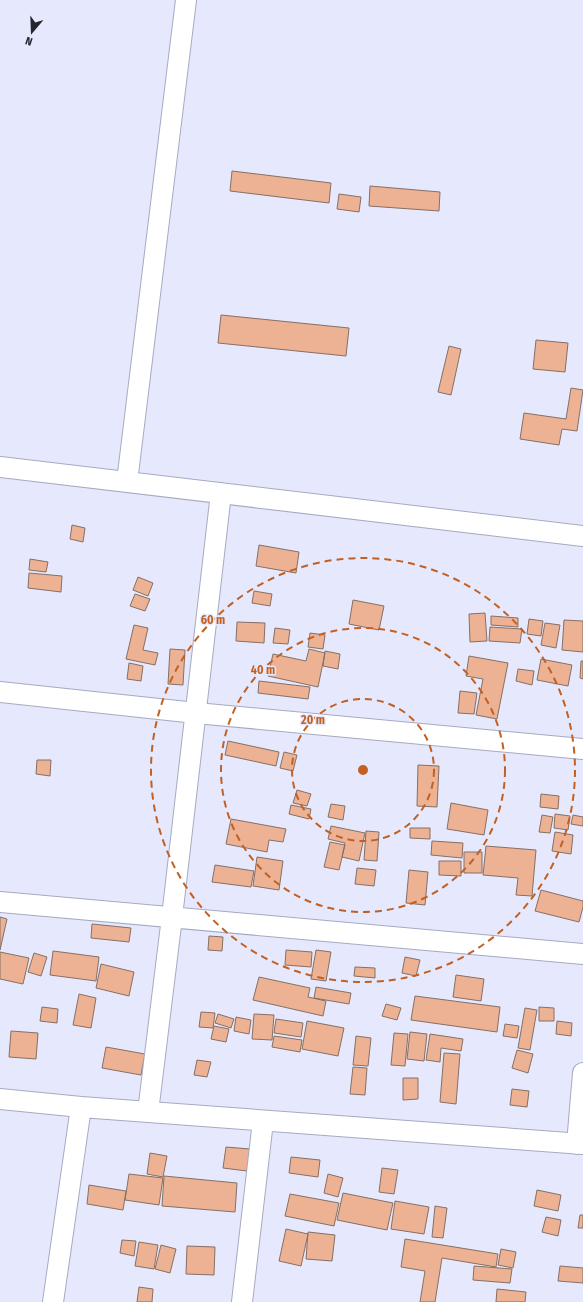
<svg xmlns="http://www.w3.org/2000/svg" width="583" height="1302" viewBox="0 0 583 1302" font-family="'Fira Sans Condensed',sans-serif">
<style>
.building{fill:#ecb293;stroke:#866f64}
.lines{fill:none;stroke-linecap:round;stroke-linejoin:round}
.street-casing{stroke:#a6aac1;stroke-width:22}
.street{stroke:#fff;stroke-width:20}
.ring{fill:none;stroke:#c26023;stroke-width:2;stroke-dasharray:7 5}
.centre{fill:#c26023;stroke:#e6e9fd;stroke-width:2}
.ring-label{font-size:12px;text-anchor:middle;font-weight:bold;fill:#c26023;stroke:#e6e9fd;stroke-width:3;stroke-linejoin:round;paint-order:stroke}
</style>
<rect width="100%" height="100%" fill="#e6e9fd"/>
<path class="building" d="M 232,171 L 331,183 L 329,203 L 230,191 Z
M 370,186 L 440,192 L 439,211 L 369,206 Z
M 339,194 L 361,197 L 359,212 L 337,209 Z
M 221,315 L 349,328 L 346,356 L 218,343 Z
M 536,340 L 568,343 L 565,372 L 533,369 Z
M 449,346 L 461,349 L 451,395 L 438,392 Z
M 571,388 L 583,390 L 577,431 L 562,429 L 559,445 L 520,439 L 524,413 L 566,419 Z
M 72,525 L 85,528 L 83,542 L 70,539 Z
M 259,545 L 299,552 L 296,573 L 256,566 Z
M 30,559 L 48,562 L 46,572 L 29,570 Z
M 29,573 L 62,576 L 61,592 L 28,588 Z
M 138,577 L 153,583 L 148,596 L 133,590 Z
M 254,591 L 272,594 L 270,606 L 252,603 Z
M 135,594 L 150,599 L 145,611 L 130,606 Z
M 353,600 L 384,606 L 379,630 L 349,624 Z
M 485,613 L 487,641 L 470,642 L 469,614 Z
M 491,616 L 518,618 L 518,627 L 491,625 Z
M 529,619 L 543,621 L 541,636 L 527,634 Z
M 564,620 L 583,621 L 583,652 L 562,650 Z
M 237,622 L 265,623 L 264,643 L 236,641 Z
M 545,623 L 560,625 L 556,648 L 541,645 Z
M 134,625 L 148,628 L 143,650 L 158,653 L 155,665 L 126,659 Z
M 490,627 L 522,629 L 520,643 L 489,641 Z
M 275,628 L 290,630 L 288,644 L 273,643 Z
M 310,633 L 325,635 L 323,649 L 308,647 Z
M 170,649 L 185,650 L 183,685 L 168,684 Z
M 309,649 L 325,653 L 318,687 L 268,676 L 273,654 L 306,661 Z
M 325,651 L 340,654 L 338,669 L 323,666 Z
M 469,656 L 508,663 L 497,719 L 476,715 L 483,679 L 466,676 Z
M 541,659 L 572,665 L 568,686 L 537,680 Z
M 581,661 L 583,661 L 583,679 L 580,678 Z
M 129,663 L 143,666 L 141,681 L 127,679 Z
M 518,669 L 534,671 L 532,685 L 516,681 Z
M 259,681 L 310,687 L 308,699 L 258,693 Z
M 460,691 L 477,693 L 474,714 L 458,713 Z
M 228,741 L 279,752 L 276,766 L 225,755 Z
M 284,752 L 297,755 L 293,771 L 280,768 Z
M 37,760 L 51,760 L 50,776 L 36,774 Z
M 418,765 L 439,766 L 437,807 L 417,806 Z
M 297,790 L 311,794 L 307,806 L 293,803 Z
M 541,794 L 559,796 L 558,809 L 540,807 Z
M 451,803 L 488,810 L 484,835 L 447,829 Z
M 331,804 L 345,806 L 343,820 L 328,817 Z
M 291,805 L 311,809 L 309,819 L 289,814 Z
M 555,814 L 570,816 L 568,830 L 554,828 Z
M 542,815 L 553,817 L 550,833 L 539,832 Z
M 573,815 L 583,817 L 583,826 L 571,824 Z
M 231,819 L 286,829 L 283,842 L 269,840 L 267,852 L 226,844 Z
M 331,826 L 365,833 L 359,861 L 342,857 L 345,843 L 328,839 Z
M 410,828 L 430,828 L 430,839 L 410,838 Z
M 366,831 L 379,832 L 377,861 L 364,860 Z
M 555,832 L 573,835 L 571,854 L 552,851 Z
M 432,841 L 463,843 L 462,858 L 431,855 Z
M 330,842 L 345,845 L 339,870 L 324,867 Z
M 486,846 L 536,850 L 532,896 L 516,895 L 518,878 L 483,875 Z
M 464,852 L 482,852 L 482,873 L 464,873 Z
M 257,857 L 283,861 L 279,890 L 253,886 Z
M 439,861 L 461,861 L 461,876 L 439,875 Z
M 215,865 L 254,871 L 251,887 L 212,882 Z
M 357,868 L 376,870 L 374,886 L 355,884 Z
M 409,870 L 428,872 L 425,905 L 406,903 Z
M 541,890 L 583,901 L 583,907 L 579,922 L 535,911 Z
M 0,917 L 7,919 L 0,950 Z
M 92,924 L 131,928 L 129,942 L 91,938 Z
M 209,936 L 223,937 L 222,951 L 208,950 Z
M 286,950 L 312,952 L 311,967 L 285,965 Z
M 316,950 L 331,952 L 326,981 L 311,979 Z
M 53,951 L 99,957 L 96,981 L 50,975 Z
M 0,952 L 29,958 L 23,984 L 0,979 Z
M 34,953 L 47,957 L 41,976 L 28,972 Z
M 405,957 L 420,960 L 416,976 L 402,973 Z
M 101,964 L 134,972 L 129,996 L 96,988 Z
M 355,967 L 375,968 L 375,978 L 354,976 Z
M 456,975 L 484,979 L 481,1001 L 453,997 Z
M 259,977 L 310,988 L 308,997 L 326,1001 L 323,1016 L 253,1000 Z
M 316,987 L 351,993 L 349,1004 L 314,998 Z
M 79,994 L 96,998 L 91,1028 L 73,1025 Z
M 415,996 L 500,1007 L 497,1032 L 411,1020 Z
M 386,1004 L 401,1008 L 397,1020 L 382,1016 Z
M 42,1007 L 58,1009 L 57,1023 L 40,1021 Z
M 539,1007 L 554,1008 L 554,1021 L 539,1021 Z
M 525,1008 L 537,1010 L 530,1050 L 518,1048 Z
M 201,1012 L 215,1013 L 213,1028 L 199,1027 Z
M 218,1014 L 234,1019 L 231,1028 L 215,1023 Z
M 254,1014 L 274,1015 L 272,1040 L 252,1039 Z
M 236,1017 L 251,1020 L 249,1034 L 234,1031 Z
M 276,1019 L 303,1023 L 301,1037 L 274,1033 Z
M 307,1021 L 344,1028 L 338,1056 L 302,1049 Z
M 557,1021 L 572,1023 L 571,1036 L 556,1034 Z
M 505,1024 L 519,1026 L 517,1038 L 503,1036 Z
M 214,1026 L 229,1029 L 226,1042 L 211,1039 Z
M 11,1031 L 38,1033 L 36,1059 L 9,1057 Z
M 410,1032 L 427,1034 L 424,1061 L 407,1059 Z
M 394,1033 L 408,1034 L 405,1066 L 391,1065 Z
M 430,1034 L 463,1039 L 461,1051 L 441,1048 L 440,1062 L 426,1060 Z
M 274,1036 L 302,1040 L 300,1052 L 272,1047 Z
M 356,1036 L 371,1038 L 368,1066 L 353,1065 Z
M 106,1047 L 145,1054 L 141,1075 L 102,1068 Z
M 517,1050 L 533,1054 L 528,1073 L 512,1068 Z
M 444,1053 L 460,1054 L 456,1104 L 440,1102 Z
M 197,1060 L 211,1062 L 207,1077 L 194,1075 Z
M 353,1067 L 367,1068 L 365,1095 L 350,1094 Z
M 403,1078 L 418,1078 L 418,1099 L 403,1100 Z
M 512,1089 L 529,1091 L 527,1107 L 510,1105 Z
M 226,1147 L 250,1149 L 247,1171 L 223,1168 Z
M 150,1153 L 167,1156 L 163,1177 L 147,1174 Z
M 291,1157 L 320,1160 L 318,1177 L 289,1173 Z
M 382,1168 L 398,1170 L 394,1194 L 379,1192 Z
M 129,1174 L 163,1178 L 159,1205 L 125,1200 Z
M 328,1174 L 343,1178 L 338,1197 L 324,1193 Z
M 164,1176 L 237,1183 L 235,1212 L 162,1206 Z
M 89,1185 L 126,1191 L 123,1210 L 87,1204 Z
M 537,1190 L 561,1195 L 558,1211 L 534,1206 Z
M 343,1193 L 393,1203 L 387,1230 L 337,1220 Z
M 290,1194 L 339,1203 L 334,1226 L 285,1216 Z
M 395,1201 L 429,1207 L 424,1234 L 391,1229 Z
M 435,1206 L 447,1208 L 443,1238 L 432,1237 Z
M 580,1215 L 583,1215 L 583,1228 L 578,1228 Z
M 546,1217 L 561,1220 L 558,1236 L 542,1232 Z
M 286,1229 L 308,1234 L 301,1266 L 279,1261 Z
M 308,1232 L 335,1235 L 332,1261 L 306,1259 Z
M 405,1239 L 498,1254 L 496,1267 L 442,1258 L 435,1302 L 420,1302 L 425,1271 L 401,1267 Z
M 122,1240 L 136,1241 L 134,1256 L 120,1253 Z
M 139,1242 L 158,1245 L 154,1269 L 135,1266 Z
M 161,1245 L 176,1249 L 170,1273 L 155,1269 Z
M 187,1246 L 215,1247 L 214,1275 L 186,1274 Z
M 501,1249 L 516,1252 L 513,1268 L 498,1265 Z
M 474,1266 L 512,1269 L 510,1283 L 473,1280 Z
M 560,1266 L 583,1268 L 583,1283 L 558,1281 Z
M 139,1287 L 153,1289 L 152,1302 L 137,1302 Z
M 497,1289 L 526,1292 L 525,1302 L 496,1302 Z"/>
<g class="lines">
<g class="street-casing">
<path id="street" d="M 0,467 L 583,536
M 127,482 L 186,0
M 0,692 L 196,713 L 583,749
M 0,902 L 583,954
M 0,1099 L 81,1107 L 583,1144
M 148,1112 L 172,917 L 221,493
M 577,1144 L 583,1073
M 53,1302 L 81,1107
M 242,1302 L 263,1121"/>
</g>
<use href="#street" class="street"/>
</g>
<g class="ring">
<circle cx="363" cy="770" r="71"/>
<circle cx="363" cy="770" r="142"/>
<circle cx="363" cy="770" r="212"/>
</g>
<circle cx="363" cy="770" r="6" class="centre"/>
<g class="ring-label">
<text x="213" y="624">60 m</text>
<text x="263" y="674">40 m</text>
<text x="313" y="724">20 m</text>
</g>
<g transform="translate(32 32) rotate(199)" stroke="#e6e9fd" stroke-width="3" paint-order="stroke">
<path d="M0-3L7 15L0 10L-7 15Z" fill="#24262f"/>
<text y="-6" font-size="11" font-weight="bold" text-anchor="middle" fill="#24262f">N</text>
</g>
</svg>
